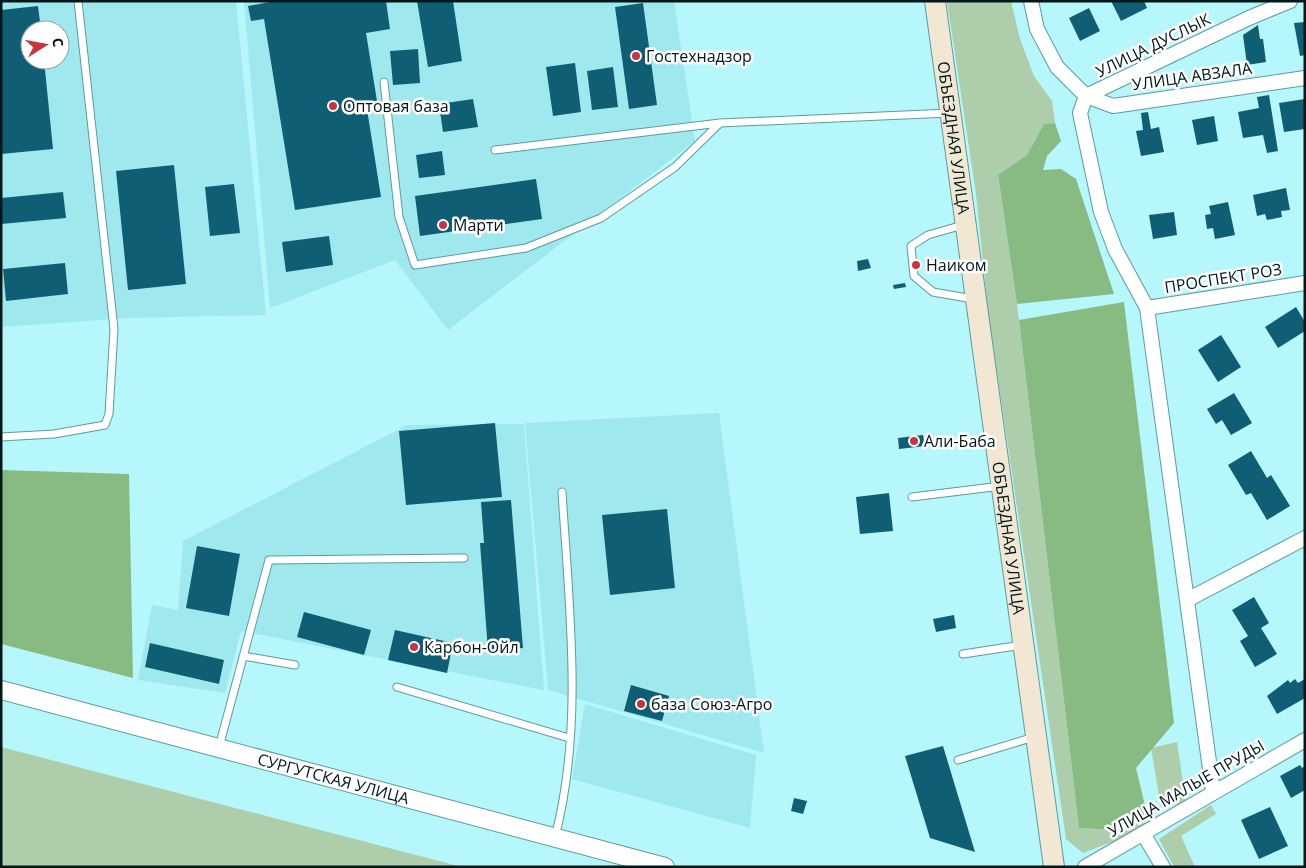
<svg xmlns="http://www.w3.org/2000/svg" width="1306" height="868" viewBox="0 0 1306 868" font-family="'Open Sans',sans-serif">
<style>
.built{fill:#9fe9ee;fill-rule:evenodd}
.green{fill:#aecdaa}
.forest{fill:#88bb82}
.building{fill:#105e73}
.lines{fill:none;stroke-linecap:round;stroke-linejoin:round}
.service-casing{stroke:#5c9b9f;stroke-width:9}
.minor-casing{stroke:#5c9b9f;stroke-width:16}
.tertiary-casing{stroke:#5c9b9f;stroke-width:20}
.secondary-casing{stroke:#5c9b9f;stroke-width:22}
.service{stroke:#fff;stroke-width:7}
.minor{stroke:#fff;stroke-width:14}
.tertiary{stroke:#fff;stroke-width:18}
.secondary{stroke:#f2e7d2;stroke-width:20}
.poi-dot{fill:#c63640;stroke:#fff;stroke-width:2}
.labels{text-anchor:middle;stroke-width:5;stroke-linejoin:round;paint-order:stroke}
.street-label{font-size:16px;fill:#00181a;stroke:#fff}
.poi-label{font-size:16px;fill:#00181a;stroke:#fff;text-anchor:start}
</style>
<rect width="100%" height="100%" fill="#b6f7fb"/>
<path class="built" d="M 1,1 L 236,1 L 266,315 L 129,318 L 1,327 ZM 30,30 L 60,30 L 60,60 L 30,60 Z
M 244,1 L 674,1 L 695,141 L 448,330 L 395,260 L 270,308 Z
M 719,413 L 764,753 L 548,690 L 525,423 Z
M 524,424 L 544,690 L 241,631 L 225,693 L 138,680 L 152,605 L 178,610 L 183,541 L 407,425 Z
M 585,704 L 756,755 L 750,828 L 572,779 Z"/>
<path class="green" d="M 947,1 L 1011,1 L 1020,39 L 1034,76 L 1052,101 L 1055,123 L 1044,124 L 1027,155 L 998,176 L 1017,304 L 1079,828 L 1115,830 L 1147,814 L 1145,824 L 1117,840 L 1083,853 L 1066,839 L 988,311 L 976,194 Z
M 1177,742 L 1186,802 L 1161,808 L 1151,748 Z
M 1,747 L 462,867 L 1,867 Z
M 1211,805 L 1216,814 L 1181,836 L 1195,867 L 1174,867 L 1159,839 Z"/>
<path class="forest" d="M 1055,123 L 1061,141 L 1047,156 L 1043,170 L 1061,169 L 1076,179 L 1114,294 L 1017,304 L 998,175 L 1027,155 L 1044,124 Z
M 1124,302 L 1174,723 L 1136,768 L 1147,814 L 1115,830 L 1079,828 L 1019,320 Z
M 1,470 L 129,474 L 133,678 L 1,644 Z"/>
<path class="building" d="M 275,1 L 386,1 L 390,29 L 366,33 L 377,101 L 366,103 L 381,197 L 295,210 L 264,19 L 251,21 L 248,6 Z
M 417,1 L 453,1 L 462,61 L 428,67 Z
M 1111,1 L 1144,1 L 1147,8 L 1121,21 Z
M 643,3 L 657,105 L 629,109 L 615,7 Z
M 38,6 L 41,30 L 30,30 L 30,60 L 44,60 L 53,149 L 1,154 L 1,10 Z
M 1089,8 L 1100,31 L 1080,41 L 1069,18 Z
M 1305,22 L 1305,55 L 1300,56 L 1294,23 Z
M 1258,25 L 1260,39 L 1263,39 L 1266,62 L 1247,65 L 1243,35 Z
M 418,49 L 420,83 L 393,85 L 390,51 Z
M 575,63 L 581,112 L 553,116 L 546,67 Z
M 613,67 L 618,107 L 592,110 L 587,71 Z
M 1269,95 L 1278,151 L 1267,153 L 1263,135 L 1243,138 L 1238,112 L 1259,108 L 1257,97 Z
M 473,99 L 478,127 L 443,132 L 439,104 Z
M 1305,99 L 1305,129 L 1284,132 L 1279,103 Z
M 1148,112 L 1151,129 L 1159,127 L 1164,152 L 1141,156 L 1136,131 L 1143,130 L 1141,113 Z
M 1214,116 L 1218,141 L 1197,145 L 1192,120 Z
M 442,151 L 445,175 L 419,178 L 416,155 Z
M 174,165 L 186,284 L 128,290 L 116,171 Z
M 536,179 L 542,219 L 420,236 L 415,196 Z
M 234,184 L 240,233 L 210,236 L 205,187 Z
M 1286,188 L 1290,210 L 1281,211 L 1282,217 L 1267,220 L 1265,214 L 1257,216 L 1253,195 Z
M 63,192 L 66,218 L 1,224 L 1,198 Z
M 1228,202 L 1235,235 L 1215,239 L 1213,228 L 1207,229 L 1205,215 L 1211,214 L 1209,206 Z
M 1174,212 L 1177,235 L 1153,239 L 1149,215 Z
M 329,236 L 333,265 L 286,272 L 282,242 Z
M 868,259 L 871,268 L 858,271 L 857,261 Z
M 65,263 L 68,294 L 6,301 L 3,269 Z
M 905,283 L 906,287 L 894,289 L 893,285 Z
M 1296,307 L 1305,322 L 1305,331 L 1278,348 L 1265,327 Z
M 1221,335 L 1241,367 L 1218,382 L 1198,350 Z
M 1234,393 L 1252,423 L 1231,435 L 1222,420 L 1216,424 L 1207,409 Z
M 495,423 L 502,497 L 406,505 L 399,431 Z
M 923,435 L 925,446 L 899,449 L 898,438 Z
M 1251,451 L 1267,478 L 1271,475 L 1290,506 L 1267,520 L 1251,493 L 1246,495 L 1228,465 Z
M 889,493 L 893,531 L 860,534 L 856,497 Z
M 511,500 L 523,648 L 488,651 L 480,543 L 484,543 L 481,502 Z
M 667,509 L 675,588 L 610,595 L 602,515 Z
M 197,546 L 240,554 L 229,616 L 186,608 Z
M 1254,597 L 1269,623 L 1261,628 L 1277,654 L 1255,667 L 1240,641 L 1248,636 L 1232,610 Z
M 304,612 L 371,630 L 364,655 L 297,637 Z
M 954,615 L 956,628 L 936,632 L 933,619 Z
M 395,630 L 453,643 L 447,673 L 388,660 Z
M 150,643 L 224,660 L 219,684 L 145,667 Z
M 1295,679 L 1298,683 L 1305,679 L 1305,698 L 1277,714 L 1267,696 L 1288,680 L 1290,683 Z
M 631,685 L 669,696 L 662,721 L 624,711 Z
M 943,746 L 975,852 L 930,838 L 905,756 Z
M 1300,765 L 1302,768 L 1305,766 L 1305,790 L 1291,798 L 1280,776 Z
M 794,798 L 807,801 L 803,814 L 791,811 Z
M 1270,807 L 1288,846 L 1259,859 L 1241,820 Z"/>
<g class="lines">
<g class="service-casing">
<path id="service" d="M 384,82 L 399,217 L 415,265 L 526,248 L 601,218 L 675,167 L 720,123
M 495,150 L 720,123 L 950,113
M 963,225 L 928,235 L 911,246 L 914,276 L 933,292 L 973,299
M 1,437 L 54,434 L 105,425 L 109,414 L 114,329 L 78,1
M 912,497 L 1001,486
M 963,654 L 1022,645
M 243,656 L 295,665
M 397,687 L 569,738
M 219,747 L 269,560 L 464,558
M 958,760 L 1034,737
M 555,837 C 584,727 569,605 562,492"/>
</g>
<g class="minor-casing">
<path id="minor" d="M 1031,1 L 1037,29 L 1057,67 L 1086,96 L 1080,113 L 1101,212 L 1115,249 L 1147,308 L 1213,791
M 1086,96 L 1249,18 L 1290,1
M 1086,96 L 1113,106 L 1305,78
M 1147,308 L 1305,283
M 1187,600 L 1305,538
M 1144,835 L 1163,867
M 1085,867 L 1305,740"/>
</g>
<g class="tertiary-casing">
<g id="tertiary">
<path id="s1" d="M 1,690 L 665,867"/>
</g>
</g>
<g class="secondary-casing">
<g id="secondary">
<path id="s2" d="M 935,1 L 1054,867"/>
</g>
</g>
<use href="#service" class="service"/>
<use href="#minor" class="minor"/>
<use href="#tertiary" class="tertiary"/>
<use href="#secondary" class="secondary"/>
</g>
<g class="poi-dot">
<circle cx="636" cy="56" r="5"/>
<circle cx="333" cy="106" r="5"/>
<circle cx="443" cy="225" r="5"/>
<circle cx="916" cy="265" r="5"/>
<circle cx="914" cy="441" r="5"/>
<circle cx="414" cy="647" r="5"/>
<circle cx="641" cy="704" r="5"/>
</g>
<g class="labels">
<g class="street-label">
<text transform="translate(1153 45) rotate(-26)" y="6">УЛИЦА ДУСЛЫК</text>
<text transform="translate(1192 76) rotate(-8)" y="6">УЛИЦА АВЗАЛА</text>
<text dy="6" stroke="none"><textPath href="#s2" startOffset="138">ОБЪЕЗДНАЯ УЛИЦА</textPath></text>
<text transform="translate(1223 278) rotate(-9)" y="6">ПРОСПЕКТ РОЗ</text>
<text dy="6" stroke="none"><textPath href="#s2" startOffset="542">ОБЪЕЗДНАЯ УЛИЦА</textPath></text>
<text dy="6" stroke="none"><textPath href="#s1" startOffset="344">СУРГУТСКАЯ УЛИЦА</textPath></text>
<text transform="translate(1186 788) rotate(-30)" y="6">УЛИЦА МАЛЫЕ ПРУДЫ</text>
</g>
<g class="poi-label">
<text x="646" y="62">Гостехнадзор</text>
<text x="343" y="112">Оптовая база</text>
<text x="453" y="231">Марти</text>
<text x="926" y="271">Наиком</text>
<text x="924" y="447">Али-Баба</text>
<text x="424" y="653">Карбон-Ойл</text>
<text x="651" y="710">база Союз-Агро</text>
</g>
</g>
<rect width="1306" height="868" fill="none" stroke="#00181a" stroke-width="5"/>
<g transform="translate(45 45) rotate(79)"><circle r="24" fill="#ffffff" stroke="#99a3a3"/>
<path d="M0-4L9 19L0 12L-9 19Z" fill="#c63640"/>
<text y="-8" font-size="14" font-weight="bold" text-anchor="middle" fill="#00181a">С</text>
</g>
</svg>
